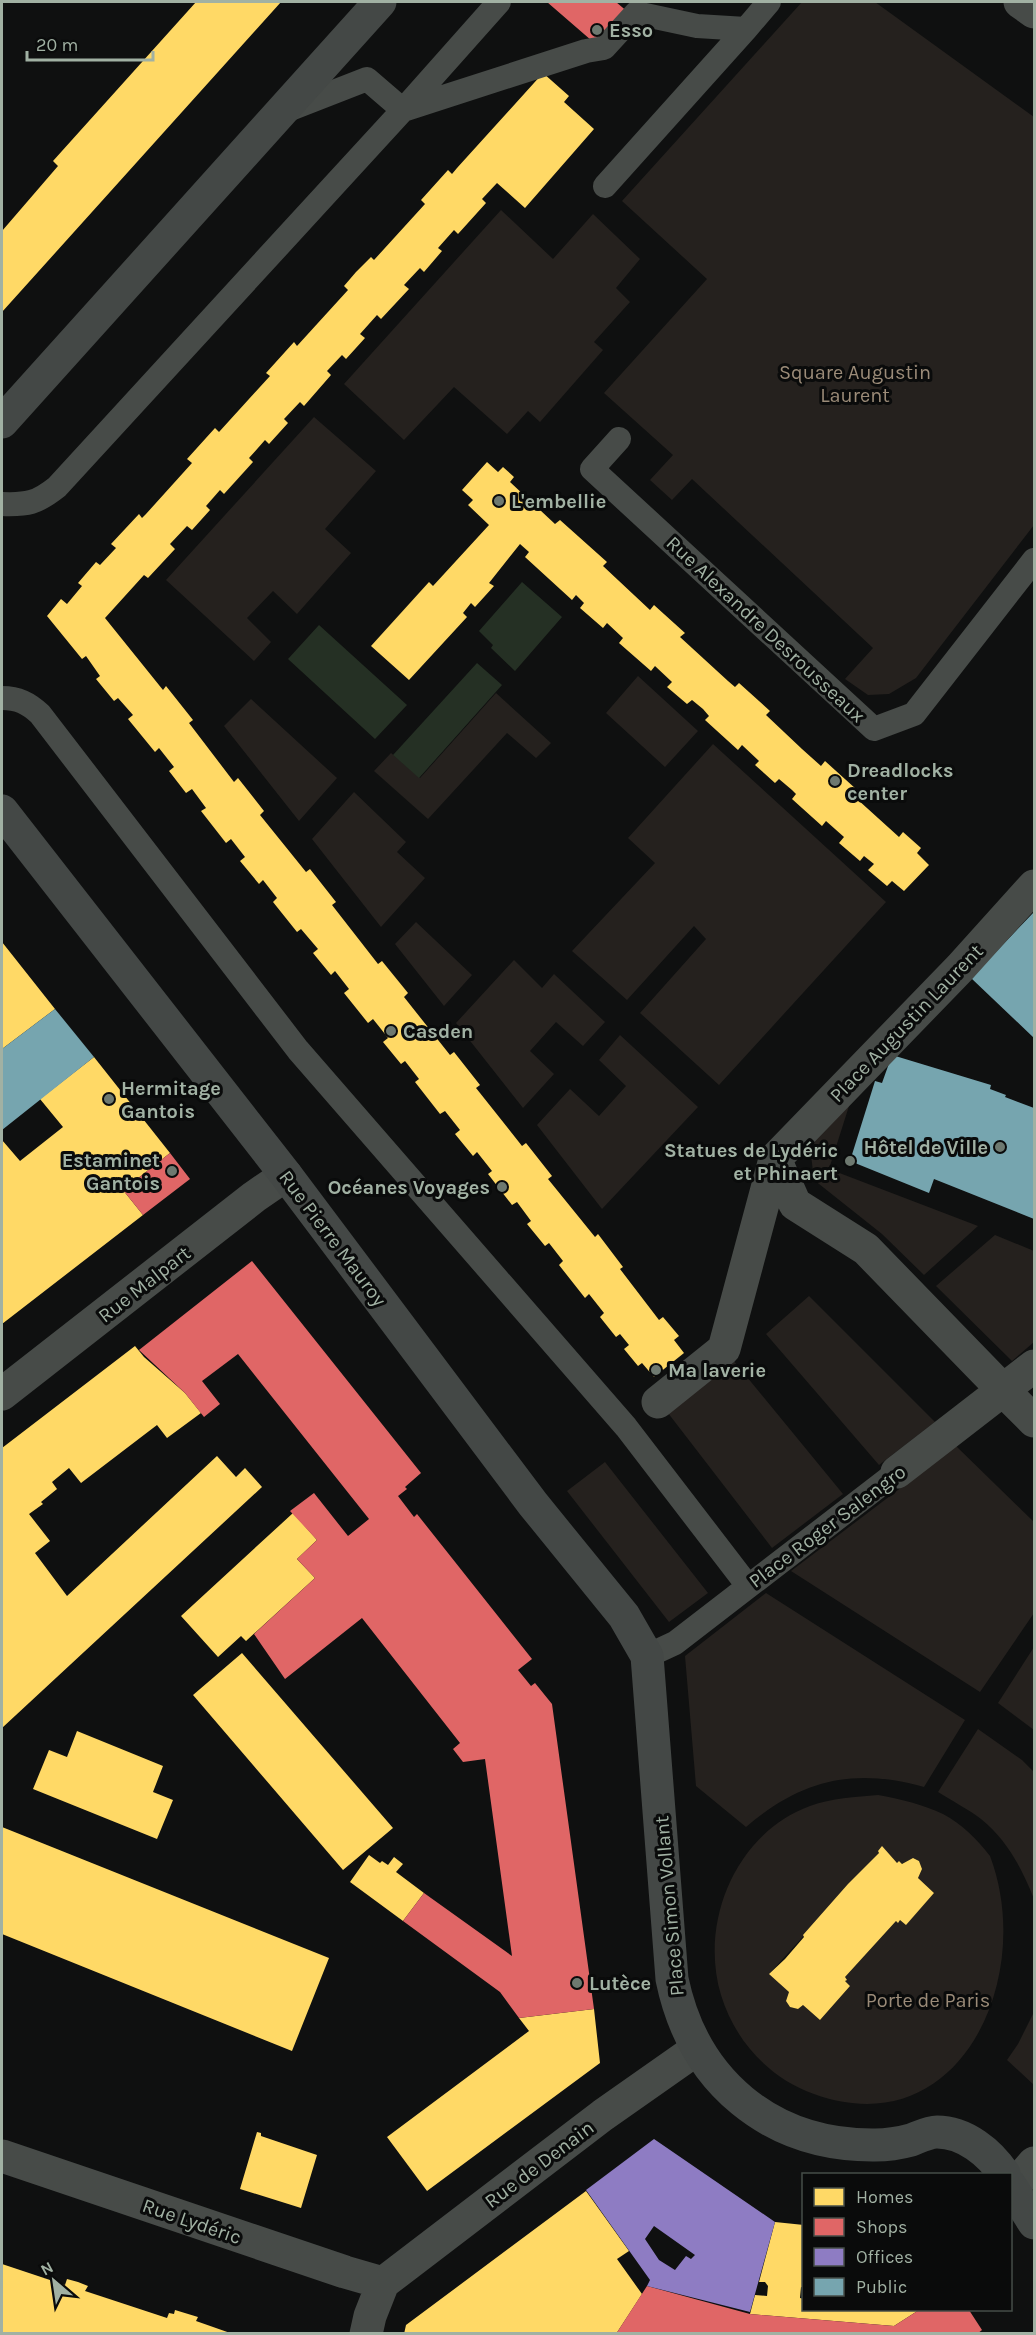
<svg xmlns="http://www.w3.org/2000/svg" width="1036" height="2335" viewBox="0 0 1036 2335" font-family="Karla,sans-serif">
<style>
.green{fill:#25211e;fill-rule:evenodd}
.water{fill:#253024}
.homes{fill:#ffd966}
.shops{fill:#e06666}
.offices{fill:#8e7cc3;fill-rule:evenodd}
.public{fill:#76a5af}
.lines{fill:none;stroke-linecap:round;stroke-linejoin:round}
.lane{stroke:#474b48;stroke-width:24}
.street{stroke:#474b48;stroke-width:33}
.secondary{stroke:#444846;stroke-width:33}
.poi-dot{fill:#6e7970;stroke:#0a0b0b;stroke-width:2}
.labels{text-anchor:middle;stroke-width:6;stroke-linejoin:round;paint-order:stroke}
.poi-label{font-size:20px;font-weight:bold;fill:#a1b1a3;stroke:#0a0b0b;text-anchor:start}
.park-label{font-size:20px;fill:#9b8b78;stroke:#0a0b0b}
.street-label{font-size:20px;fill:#a1b1a3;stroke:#0a0b0b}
</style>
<rect width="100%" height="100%" fill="#0f1010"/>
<path class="green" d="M 802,2 L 875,2 L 1034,117 L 1034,525 L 916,678 L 889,694 L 868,695 L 845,679 L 873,648 L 692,479 L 672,500 L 650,480 L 673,455 L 604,393 L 707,279 L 622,201 Z
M 501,210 L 553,259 L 593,214 L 640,259 L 616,288 L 630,302 L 594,342 L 603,350 L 540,422 L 528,411 L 507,434 L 454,387 L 404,440 L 344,384 Z
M 314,417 L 376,471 L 325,529 L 351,553 L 297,614 L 273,591 L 247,618 L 271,642 L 254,661 L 166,580 Z
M 638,676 L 698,731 L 665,767 L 606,713 Z
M 496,693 L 551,743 L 536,758 L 507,733 L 428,819 L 374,771 L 391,753 L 420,778 Z
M 251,699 L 337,778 L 299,821 L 224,726 Z
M 713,744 L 886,902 L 719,1085 L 640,1013 L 706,939 L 694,926 L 627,1000 L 572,951 L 655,863 L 628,838 Z
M 354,792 L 406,842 L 397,852 L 425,878 L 381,927 L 312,839 Z
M 416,922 L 472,975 L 444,1006 L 395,944 Z
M 514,960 L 542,988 L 554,974 L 605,1022 L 583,1046 L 556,1022 L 530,1051 L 554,1074 L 523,1108 L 456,1023 Z
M 620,1035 L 698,1107 L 602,1209 L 537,1125 L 570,1089 L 599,1116 L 626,1086 L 599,1060 Z
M 844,1104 L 849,1106 L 829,1169 L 978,1226 L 924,1275 L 882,1234 L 814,1180 L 809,1138 Z
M 995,1235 L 1034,1251 L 1034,1342 L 1012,1361 L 936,1286 Z
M 809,1296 L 935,1422 L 879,1465 L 766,1334 Z
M 733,1360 L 843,1494 L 772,1548 L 668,1413 Z
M 956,1446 L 1034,1522 L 1034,1613 L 980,1692 L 791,1571 Z
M 605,1462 L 708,1593 L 669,1622 L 567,1491 Z
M 766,1593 L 965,1720 L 924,1787 C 853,1767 801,1780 746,1827 L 696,1786 L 685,1656 Z
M 1034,1647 L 1034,1730 L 998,1703 Z
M 978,1729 L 1022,1760 L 1034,1772 L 1034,1899 C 1022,1869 1008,1841 981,1819 C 968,1809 952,1801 938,1792 Z
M 878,1795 C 900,1799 922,1804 943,1814 C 962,1824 977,1839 990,1856 C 1036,1977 960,2147 814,2094 C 769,2078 735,2041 721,1995 C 699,1922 736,1833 810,1806 C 832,1798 855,1797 878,1795 ZM 882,1847 L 897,1863 L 899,1861 L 902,1864 L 913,1858 L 919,1861 L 922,1869 L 918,1878 L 934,1893 L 906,1924 L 900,1920 L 896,1921 L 845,1977 L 845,1981 L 850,1986 L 820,2020 L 803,2005 L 798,2009 L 790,2007 L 786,2001 L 789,1992 L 770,1973 L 879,1853 L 878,1851 Z
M 1034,2012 L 1034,2085 L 1007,2060 L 1018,2044 Z"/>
<path class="water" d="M 522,582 L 562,617 L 515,671 L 491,648 L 493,645 L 479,631 Z
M 319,625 L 407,705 L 375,739 L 288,659 Z
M 477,663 L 502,685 L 419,778 L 393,755 Z"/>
<path class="homes" d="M 196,2 L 281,2 L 2,312 L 2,231 L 58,166 L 53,161 Z
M 543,73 L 569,96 L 564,102 L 594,129 L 525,208 L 497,183 L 482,199 L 486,203 L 458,234 L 454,230 L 438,248 L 442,251 L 424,272 L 420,268 L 404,285 L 409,289 L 381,319 L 377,315 L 360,334 L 365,338 L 346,359 L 342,355 L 327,371 L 331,375 L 304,406 L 300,402 L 284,419 L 288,423 L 269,444 L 265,440 L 249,458 L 253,462 L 224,494 L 220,490 L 206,506 L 210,510 L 192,530 L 187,526 L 170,544 L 175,549 L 148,578 L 144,575 L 105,618 L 163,690 L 166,686 L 193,720 L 189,723 L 234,782 L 238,778 L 264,811 L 260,815 L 306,872 L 310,869 L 336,902 L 332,905 L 378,964 L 382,961 L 408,993 L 404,997 L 450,1055 L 454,1052 L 480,1085 L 476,1088 L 480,1093 L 522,1146 L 526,1143 L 552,1176 L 548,1179 L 595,1237 L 598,1234 L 623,1267 L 620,1269 L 659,1320 L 663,1317 L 679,1336 L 674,1340 L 684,1353 L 654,1377 L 642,1363 L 638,1366 L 624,1349 L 629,1345 L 620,1334 L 616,1337 L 600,1317 L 604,1313 L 589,1294 L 585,1298 L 559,1265 L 563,1261 L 549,1243 L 545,1246 L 527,1224 L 531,1221 L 517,1202 L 512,1205 L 488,1174 L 492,1171 L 477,1152 L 473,1156 L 455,1134 L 460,1130 L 445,1111 L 440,1114 L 415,1082 L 419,1079 L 405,1061 L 401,1064 L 383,1042 L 388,1038 L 381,1029 L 373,1019 L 368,1023 L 344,993 L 349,989 L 335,971 L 331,975 L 313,953 L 318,949 L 301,929 L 297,932 L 273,902 L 277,898 L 263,880 L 259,884 L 250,873 L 240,861 L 245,857 L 231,839 L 226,843 L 201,811 L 206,808 L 192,789 L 186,793 L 169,771 L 174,767 L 159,748 L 155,752 L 128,719 L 133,715 L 118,698 L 114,701 L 96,679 L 100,676 L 86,656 L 82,659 L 47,616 L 61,599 L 67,604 L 82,586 L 78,583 L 96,562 L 100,565 L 116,548 L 111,544 L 139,514 L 142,518 L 146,514 L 192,463 L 187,459 L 215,428 L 219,432 L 270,376 L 266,373 L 294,342 L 297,346 L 348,290 L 344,286 L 356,272 L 371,257 L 374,260 L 425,204 L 421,200 L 448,170 L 452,174 L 457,168 Z
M 487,462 L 498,472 L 503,467 L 514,477 L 510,482 L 555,524 L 560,520 L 607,562 L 603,566 L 650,610 L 654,605 L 685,633 L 680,637 L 728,681 L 735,687 L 739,683 L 770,711 L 766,715 L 802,749 L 821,766 L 825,761 L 856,789 L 852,794 L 857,799 L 899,837 L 903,832 L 921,848 L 917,853 L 929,865 L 904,891 L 892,881 L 887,886 L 868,870 L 874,864 L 864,856 L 860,861 L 839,843 L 844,837 L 826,821 L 822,826 L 792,799 L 796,794 L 792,790 L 779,779 L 775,783 L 755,765 L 759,761 L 742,745 L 738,750 L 705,720 L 709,716 L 703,709 L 692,700 L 687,704 L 667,687 L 672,682 L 655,666 L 651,671 L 619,643 L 623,638 L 607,623 L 603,628 L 580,608 L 584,603 L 576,595 L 572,600 L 525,557 L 529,552 L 520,544 L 489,583 L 494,586 L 475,607 L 471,603 L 463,613 L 467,617 L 409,680 L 371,646 L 429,582 L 433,586 L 489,525 L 468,505 L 473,500 L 462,490 Z
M 2,942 L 55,1009 L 2,1049 Z
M 94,1057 L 170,1153 L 123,1190 L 143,1215 L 2,1324 L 2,1140 L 20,1161 L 63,1127 L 40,1099 Z
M 135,1346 L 144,1357 L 185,1393 L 201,1413 L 167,1438 L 157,1425 L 81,1483 L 69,1468 L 52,1482 L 57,1489 L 41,1502 L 43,1504 L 29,1514 L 50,1541 L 35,1553 L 67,1596 L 217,1456 L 236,1477 L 245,1468 L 262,1487 L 2,1728 L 2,1448 Z
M 293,1513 L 317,1540 L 297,1559 L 315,1578 L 246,1641 L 241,1636 L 218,1657 L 181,1616 Z
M 242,1653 L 393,1828 L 343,1870 L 193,1695 Z
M 77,1731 L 163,1766 L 153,1792 L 173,1800 L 157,1839 L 33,1789 L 49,1750 L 67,1757 Z
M 2,1827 L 329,1958 L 292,2051 L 2,1934 Z
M 882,1846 L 897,1863 L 899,1861 L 902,1864 L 913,1858 L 919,1861 L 922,1869 L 918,1878 L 934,1893 L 906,1925 L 900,1920 L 898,1923 L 896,1921 L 845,1977 L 847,1980 L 845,1981 L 850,1986 L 820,2020 L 803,2005 L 798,2009 L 790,2007 L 786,2001 L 789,1992 L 769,1974 L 785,1959 L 804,1937 L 803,1935 L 848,1884 L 879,1853 L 878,1851 Z
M 369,1855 L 380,1863 L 382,1861 L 388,1865 L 394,1857 L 403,1864 L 396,1872 L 424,1893 L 403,1921 L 350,1882 Z
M 594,2009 L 600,2063 L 427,2191 L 387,2137 L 529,2031 L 519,2018 Z
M 257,2132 L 261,2133 L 261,2136 L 317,2155 L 301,2208 L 240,2189 Z
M 586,2191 L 629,2251 L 617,2259 L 642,2294 L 616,2334 L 404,2334 L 406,2325 Z
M 775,2222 L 804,2225 L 804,2288 L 801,2287 L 800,2298 L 804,2299 L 804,2310 L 919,2310 L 894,2326 L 750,2314 L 755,2295 L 767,2296 L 768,2286 L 765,2282 L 759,2282 Z
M 2,2264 L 65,2285 L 67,2279 L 78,2282 L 88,2286 L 85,2291 L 167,2318 L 169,2313 L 174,2314 L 175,2310 L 198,2317 L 196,2321 L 233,2334 L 2,2334 Z"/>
<path class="shops" d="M 547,2 L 616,2 L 629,13 L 599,47 Z
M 170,1153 L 190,1179 L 143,1215 L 123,1190 Z
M 252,1261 L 421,1473 L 405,1487 L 407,1489 L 398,1496 L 414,1517 L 417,1514 L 532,1659 L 518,1670 L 531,1686 L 535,1683 L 552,1704 L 594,2009 L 519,2018 L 500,1992 L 403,1921 L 424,1893 L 512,1956 L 485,1759 L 463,1762 L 453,1749 L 460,1743 L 362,1618 L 285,1679 L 254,1634 L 315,1578 L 297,1559 L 317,1540 L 290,1511 L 314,1493 L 348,1536 L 369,1519 L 238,1354 L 202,1381 L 220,1404 L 204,1417 L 185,1393 L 139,1350 Z
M 647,2286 L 750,2314 L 894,2326 L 919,2310 L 969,2310 L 982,2330 L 977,2334 L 616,2334 Z"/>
<path class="offices" d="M 654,2139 L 775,2222 L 750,2312 L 647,2286 L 650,2280 L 586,2190 ZM 654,2226 L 695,2255 L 691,2259 L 686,2256 L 675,2270 L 659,2260 L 645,2239 Z"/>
<path class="public" d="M 1034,912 L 1034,1038 L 971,978 Z
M 55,1009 L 94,1057 L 2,1130 L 2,1049 Z
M 892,1055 L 991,1085 L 990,1089 L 1006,1095 L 1005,1097 L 1034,1108 L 1034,1219 L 934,1179 L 929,1193 L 850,1161 L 875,1081 L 882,1083 Z"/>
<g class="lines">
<path class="lane" d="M 403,110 L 586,51 L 604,48 L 636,13 L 697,26 L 746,29 L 769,2
M 285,111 L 367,79 L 403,110
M 605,186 L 746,29
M 619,439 L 592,469 L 874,729 L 914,714 L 1034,560
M 2,504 C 27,505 37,503 57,487 L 403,110 L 499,2
M 2,698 C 18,698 28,703 40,714 L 298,1050 L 626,1427 L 748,1586
M 647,1656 L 675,1643 L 897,1472"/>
<path class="street" d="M 1020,2 L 1034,12
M 1034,886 L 960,968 L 775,1159 L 795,1204 L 866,1249 L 1003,1390 L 1034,1366
M 2,1394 L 254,1197 L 286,1175
M 658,1402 L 724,1349 L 775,1159
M 897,1472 L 1003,1390 L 1034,1421
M 2,2156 L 345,2272 L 383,2283
M 1012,2188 L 1034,2163
M 383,2283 L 603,2115 L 697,2049
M 366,2334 L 370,2316 L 383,2283"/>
<path class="secondary" d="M 2,422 L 380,2
M 2,811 L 286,1175 L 533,1504 L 624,1616 L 647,1656 L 672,1979 C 693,2081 770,2146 875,2145 C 887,2145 900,2143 911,2140 C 919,2137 929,2132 937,2132 C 965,2132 990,2153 1004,2174
M 1010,2185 L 1034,2223"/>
</g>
<g class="poi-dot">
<circle cx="597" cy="30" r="6"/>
<circle cx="499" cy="501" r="6"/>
<circle cx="835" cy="781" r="6"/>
<circle cx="391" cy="1031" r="6"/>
<circle cx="109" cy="1099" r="6"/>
<circle cx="1000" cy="1147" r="6"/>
<circle cx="850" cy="1161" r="6"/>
<circle cx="172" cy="1171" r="6"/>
<circle cx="502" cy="1187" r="6"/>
<circle cx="656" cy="1370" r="6"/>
<circle cx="577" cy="1983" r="6"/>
</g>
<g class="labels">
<g class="poi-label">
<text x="609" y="37">Esso</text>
<text x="511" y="508">L'embellie</text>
<text x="847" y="777">Dreadlocks<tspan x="847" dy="23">center</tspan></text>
<text x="403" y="1038">Casden</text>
<text x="121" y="1095">Hermitage<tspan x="121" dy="23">Gantois</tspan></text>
<text x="988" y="1154" text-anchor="end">Hôtel de Ville</text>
<text x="838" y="1157" text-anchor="end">Statues de Lydéric<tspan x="838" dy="23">et Phinaert</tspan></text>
<text x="160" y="1167" text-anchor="end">Estaminet<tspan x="160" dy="23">Gantois</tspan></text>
<text x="490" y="1194" text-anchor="end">Océanes Voyages</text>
<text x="668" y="1377">Ma laverie</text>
<text x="589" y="1990">Lutèce</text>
</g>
<g class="park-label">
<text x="855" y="379">Square Augustin<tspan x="855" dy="23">Laurent</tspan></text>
<text x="928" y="2007">Porte de Paris</text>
</g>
<g class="street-label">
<text transform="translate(766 629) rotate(43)" y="7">Rue Alexandre Desrousseaux</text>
<text transform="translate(906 1023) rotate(-46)" y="7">Place Augustin Laurent</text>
<text transform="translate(333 1238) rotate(53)" y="7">Rue Pierre Mauroy</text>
<text transform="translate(144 1284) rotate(-38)" y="7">Rue Malpart</text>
<text transform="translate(827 1526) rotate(-37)" y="7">Place Roger Salengro</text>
<text transform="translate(669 1906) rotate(-95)" y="7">Place Simon Vollant</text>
<text transform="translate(539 2164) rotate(-37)" y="7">Rue de Denain</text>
<text transform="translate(192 2221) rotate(19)" y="7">Rue Lydéric</text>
</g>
</g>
<rect width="1036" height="2335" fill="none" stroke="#a1b1a3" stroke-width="6"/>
<rect x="802" y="2173" width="210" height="138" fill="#0a0b0b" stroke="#464d48" stroke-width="1.5"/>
<rect x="814" y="2188" width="30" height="18" fill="#ffd966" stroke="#464d48" stroke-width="1.5"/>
<text x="856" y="2203" font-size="18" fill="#a1b1a3">Homes</text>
<rect x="814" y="2218" width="30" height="18" fill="#e06666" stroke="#464d48" stroke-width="1.5"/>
<text x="856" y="2233" font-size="18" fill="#a1b1a3">Shops</text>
<rect x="814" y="2248" width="30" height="18" fill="#8e7cc3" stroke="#464d48" stroke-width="1.5"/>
<text x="856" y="2263" font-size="18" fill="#a1b1a3">Offices</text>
<rect x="814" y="2278" width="30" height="18" fill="#76a5af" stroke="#464d48" stroke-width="1.5"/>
<text x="856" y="2293" font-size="18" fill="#a1b1a3">Public</text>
<g transform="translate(54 2281) rotate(331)" stroke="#0a0b0b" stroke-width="4.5" paint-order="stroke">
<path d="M0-4.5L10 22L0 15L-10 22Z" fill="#a1b1a3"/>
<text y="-9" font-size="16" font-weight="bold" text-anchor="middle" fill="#a1b1a3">N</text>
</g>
<path d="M27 51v9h126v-9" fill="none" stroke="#a1b1a3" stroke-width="3"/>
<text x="36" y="51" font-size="18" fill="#a1b1a3" stroke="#0a0b0b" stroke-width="4.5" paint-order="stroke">20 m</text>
</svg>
